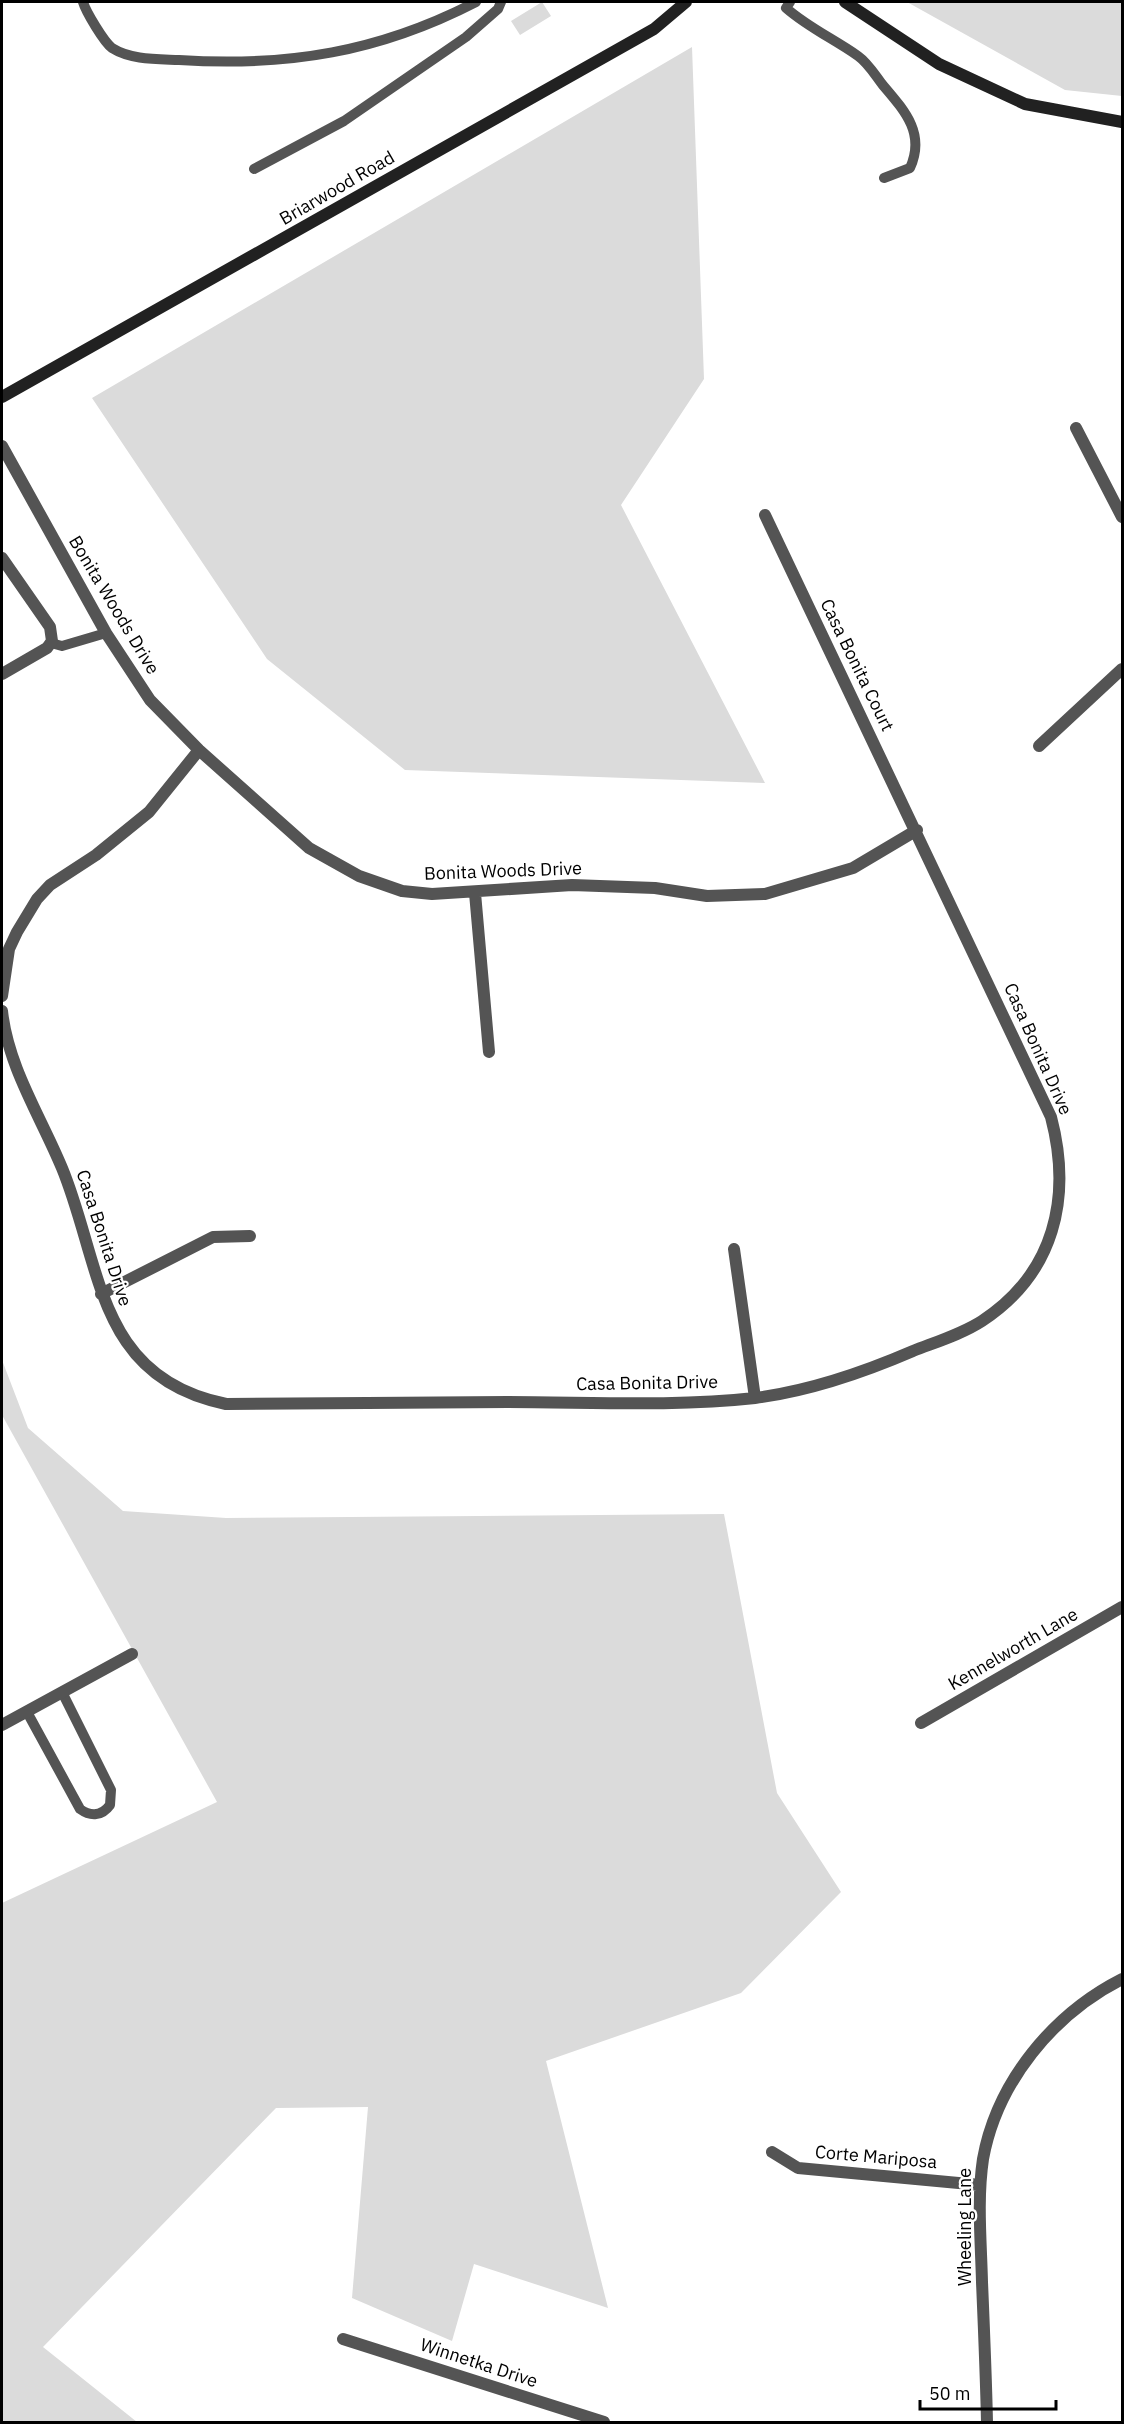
<svg xmlns="http://www.w3.org/2000/svg" width="1124" height="2424" viewBox="0 0 1124 2424" font-family="'IBM Plex Sans',sans-serif">
<style>
.green{fill:#dbdbdb}
.lines{fill:none;stroke-linecap:round;stroke-linejoin:round}
.lane{stroke:#545454;stroke-width:10}
.street{stroke:#545454;stroke-width:12}
.secondary{stroke:#212121;stroke-width:12}
.labels{text-anchor:middle;stroke-width:4.5;stroke-linejoin:round;paint-order:stroke}
.street-label{font-size:18px;fill:#000;stroke:#fff}
</style>
<rect width="100%" height="100%" fill="#fff"/>
<path class="green" d="M 542,2 L 551,16 L 520,35 L 511,21 Z
M 907,2 L 1122,2 L 1122,96 L 1065,90 Z
M 692,47 L 704,379 L 621,505 L 765,783 L 405,770 L 267,659 L 92,398 Z
M 2,1360 L 28,1428 L 123,1511 L 226,1518 L 724,1514 L 777,1793 L 841,1892 L 741,1993 L 546,2061 L 608,2308 L 474,2264 L 452,2341 L 352,2298 L 368,2107 L 276,2108 L 43,2347 L 137,2422 L 2,2422 L 2,1903 L 217,1802 L 2,1415 Z"/>
<g class="lines">
<path class="lane" d="M 83,2 C 86,12 104,42 112,48 C 131,60 157,59 179,60 C 288,67 379,52 476,2
M 790,2 L 786,8 C 809,28 834,39 858,56 C 868,63 875,75 882,84 C 904,110 926,133 910,168 L 884,178
M 254,169 L 344,121 L 466,37 L 498,9 L 501,2
M 51,643 L 62,646 L 106,633
M 27,1712 L 80,1809 C 91,1817 102,1816 110,1805 L 111,1790 L 62,1692"/>
<path class="street" d="M 1076,428 L 1122,517
M 2,446 L 106,633 L 150,700 L 199,750 L 309,848 L 359,876 L 402,891 L 432,894 L 572,885 L 655,888 L 707,896 L 765,894 L 853,868 L 917,830
M 2,558 L 50,627 L 52,641 L 47,648 L 2,674
M 1039,746 L 1122,669
M 475,893 L 489,1052
M 2,996 L 9,949 L 17,932 L 37,899 L 50,885 L 96,855 L 149,812 L 199,750
M 2,1011 C 8,1067 41,1117 62,1168 C 102,1265 96,1378 226,1404 C 320,1403 414,1403 508,1402 C 589,1402 673,1407 755,1398 C 810,1391 862,1373 913,1351 C 936,1342 962,1334 982,1321 C 1055,1273 1072,1197 1051,1117 L 765,515
M 734,1249 L 755,1398
M 101,1294 L 213,1237 L 250,1236
M 921,1723 L 1122,1607
M 2,1725 L 132,1654
M 772,2152 L 798,2168 L 980,2185
M 343,2339 L 604,2422
M 987,2422 C 986,2376 984,2329 982,2282 C 981,2242 977,2199 983,2159 C 997,2082 1053,2014 1122,1979"/>
<path class="secondary" d="M 845,2 L 939,64 L 1025,104 L 1122,122
M 2,397 L 654,29 L 686,2"/>
</g>
<g class="labels">
<g class="street-label">
<text transform="translate(337 188) rotate(-30)" y="6">Briarwood Road</text>
<text transform="translate(114 605) rotate(59)" y="6">Bonita Woods Drive</text>
<text transform="translate(857 665) rotate(64)" y="6">Casa Bonita Court</text>
<text transform="translate(503 871) rotate(-2)" y="6">Bonita Woods Drive</text>
<text transform="translate(1038 1049) rotate(66)" y="6">Casa Bonita Drive</text>
<text transform="translate(104 1238) rotate(72)" y="6">Casa Bonita Drive</text>
<text transform="translate(647 1383) rotate(-1)" y="6">Casa Bonita Drive</text>
<text transform="translate(1013 1649) rotate(-30)" y="6">Kennelworth Lane</text>
<text transform="translate(876 2157) rotate(5)" y="6">Corte Mariposa</text>
<text transform="translate(965 2227) rotate(-90)" y="6">Wheeling Lane</text>
<text transform="translate(479 2363) rotate(18)" y="6">Winnetka Drive</text>
</g>
</g>
<rect width="1124" height="2424" fill="none" stroke="#000000" stroke-width="6"/>
<path d="M920 2400v9h136v-9" fill="none" stroke="#000000" stroke-width="3"/>
<text x="929" y="2400" font-size="18" fill="#000000" stroke="#ffffff" stroke-width="4.5" paint-order="stroke">50 m</text>
</svg>
